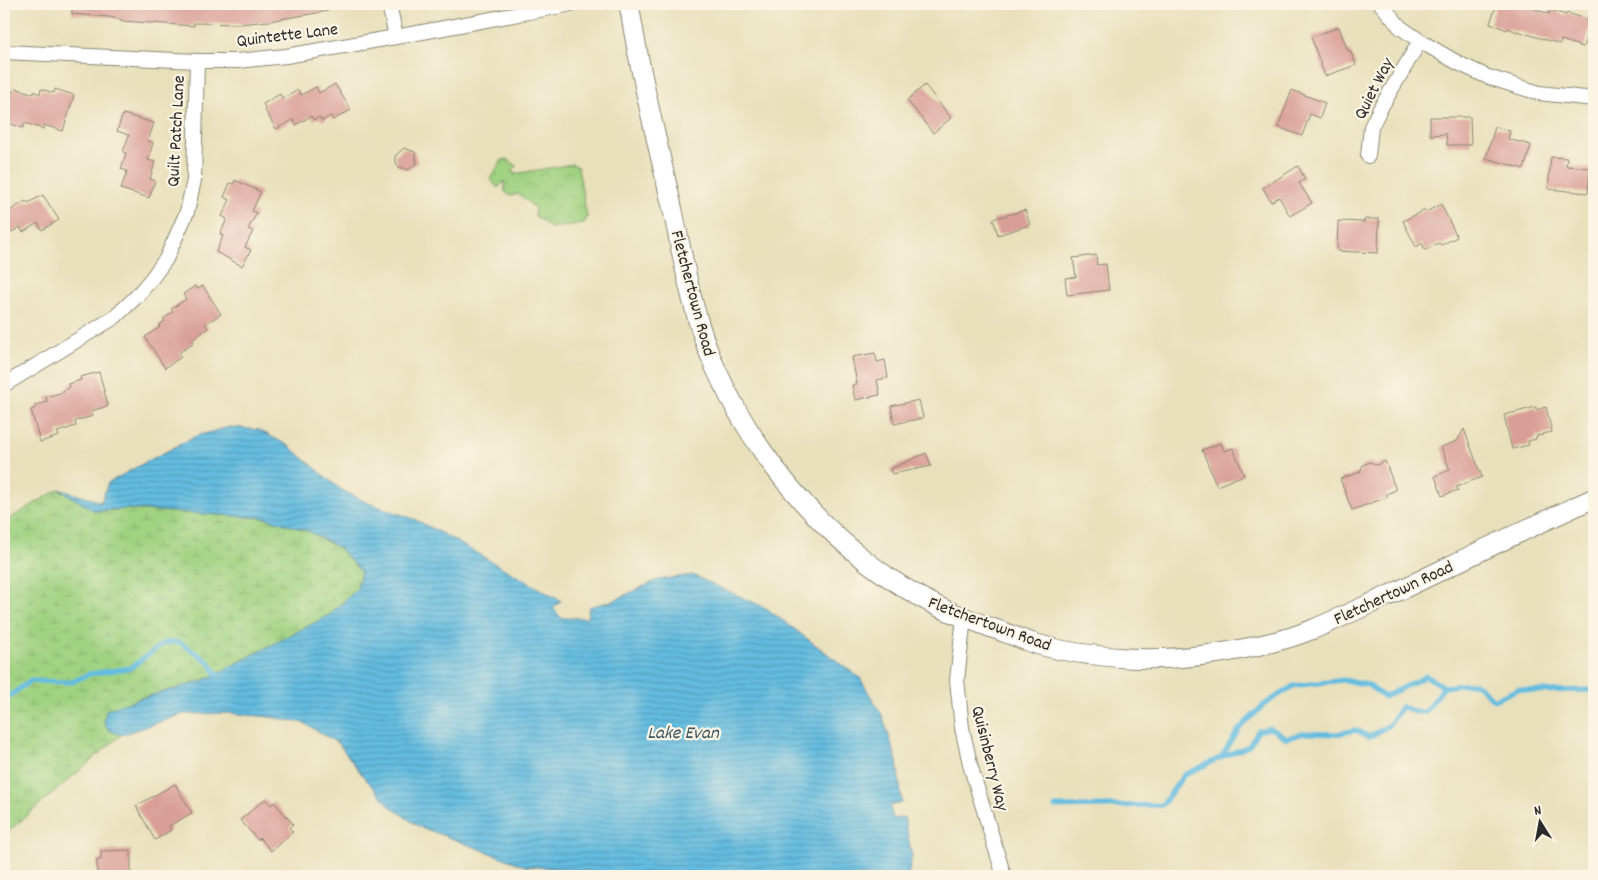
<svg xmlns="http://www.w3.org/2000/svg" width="1598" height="880" viewBox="0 0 1598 880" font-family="Dekko,sans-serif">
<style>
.wetland{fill:url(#wetland-marsh);stroke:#667e56}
.park{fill:url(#park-crowns);stroke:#667e56}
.water{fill:url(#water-rules);stroke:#477486}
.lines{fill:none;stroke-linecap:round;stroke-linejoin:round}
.stream{stroke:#63bce0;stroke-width:5}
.building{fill:#d99e96}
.street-casing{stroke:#8a8673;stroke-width:16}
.secondary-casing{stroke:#8a8673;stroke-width:21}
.street{stroke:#fff;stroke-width:14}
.secondary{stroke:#fff;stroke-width:19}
.labels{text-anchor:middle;stroke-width:4.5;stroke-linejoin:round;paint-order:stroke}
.street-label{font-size:18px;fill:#2b2b2b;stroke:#fcf5e5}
.water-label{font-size:19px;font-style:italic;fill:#3c5661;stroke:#fcf5e5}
</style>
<defs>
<pattern id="wetland-marsh" width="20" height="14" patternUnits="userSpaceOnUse" patternTransform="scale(1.25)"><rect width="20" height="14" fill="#a0d281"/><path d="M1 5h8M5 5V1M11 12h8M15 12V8" fill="none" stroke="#8ab470"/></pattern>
<pattern id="park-crowns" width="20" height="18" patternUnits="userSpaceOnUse" patternTransform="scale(1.25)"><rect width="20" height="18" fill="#a0d281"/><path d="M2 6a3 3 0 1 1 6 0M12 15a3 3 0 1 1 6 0" fill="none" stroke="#8ab470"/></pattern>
<pattern id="water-rules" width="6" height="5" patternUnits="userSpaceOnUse" patternTransform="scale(1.25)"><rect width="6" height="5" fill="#63bce0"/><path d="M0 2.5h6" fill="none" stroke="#5299b6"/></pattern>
</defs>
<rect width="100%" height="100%" fill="#fcf5e5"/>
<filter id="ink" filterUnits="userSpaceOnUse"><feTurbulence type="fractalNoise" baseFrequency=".02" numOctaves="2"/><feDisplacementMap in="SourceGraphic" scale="10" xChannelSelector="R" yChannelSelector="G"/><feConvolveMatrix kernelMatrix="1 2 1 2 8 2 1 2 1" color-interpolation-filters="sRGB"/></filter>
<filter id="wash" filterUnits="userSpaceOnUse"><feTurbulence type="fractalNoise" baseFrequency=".0096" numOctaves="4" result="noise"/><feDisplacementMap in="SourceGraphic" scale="20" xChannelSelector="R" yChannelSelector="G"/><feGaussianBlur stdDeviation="1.12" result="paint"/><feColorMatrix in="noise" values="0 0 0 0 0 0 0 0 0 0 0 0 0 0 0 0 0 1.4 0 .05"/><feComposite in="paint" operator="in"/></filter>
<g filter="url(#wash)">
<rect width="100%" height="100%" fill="#e8e0bb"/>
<path class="wetland" d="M 59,489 L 95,511 L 127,509 L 266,518 L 308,531 L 339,548 L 361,572 L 357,589 L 329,615 L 203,681 L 138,699 L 104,722 L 109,730 L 121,735 L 4,835 L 4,522 Z"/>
<path class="park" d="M 507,159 L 517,166 L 513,170 L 514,174 L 573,164 L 578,167 L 587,217 L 584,223 L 551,228 L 535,216 L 535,208 L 519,194 L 510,196 L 505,192 L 504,181 L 498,188 L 490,179 L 502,160 Z"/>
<path class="water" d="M 230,427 L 259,430 L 289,446 L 340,489 L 368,503 L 414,519 L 443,534 L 561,601 L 553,608 L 561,618 L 587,618 L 589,607 L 615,600 L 657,580 L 692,575 L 766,608 L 860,678 L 882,715 L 897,761 L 902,803 L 890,806 L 893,819 L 904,817 L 912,856 L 908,876 L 646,876 L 525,866 L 418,826 L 391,807 L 363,776 L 339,744 L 304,723 L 270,717 L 228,713 L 183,714 L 121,735 L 109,730 L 104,722 L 106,710 L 138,699 L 203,681 L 329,615 L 357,589 L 361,572 L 339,548 L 308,531 L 266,518 L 127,509 L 95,511 L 59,489 L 101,502 L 108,483 L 144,463 L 196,436 Z"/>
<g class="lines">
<path class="stream" d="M 4,700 L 30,681 L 72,682 L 89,674 L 130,668 L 164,643 L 179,642 L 208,661 L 217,674
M 1222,756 L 1240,728 L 1265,704 L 1293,686 L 1344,680 L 1368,685 L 1384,697 L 1426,676 L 1444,687
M 1055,807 L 1162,805 L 1184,775 L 1222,757 L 1249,746 L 1258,731 L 1270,728 L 1287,738 L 1304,733 L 1336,734 L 1356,730 L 1369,737 L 1389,725 L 1402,706 L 1414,712 L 1425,712 L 1444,687 L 1475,683 L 1494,700 L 1518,689 L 1537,691 L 1594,690"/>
</g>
<g id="blocks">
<path class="building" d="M 72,4 L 328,4 L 328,11 L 269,21 L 239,24 L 194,23 L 194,26 L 122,21 L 122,20 L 109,17 L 72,14 Z
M 1497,4 L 1521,4 L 1549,14 L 1550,10 L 1566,15 L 1567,13 L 1592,21 L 1585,45 L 1583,47 L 1561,40 L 1560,44 L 1517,31 L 1517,32 L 1508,28 L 1507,30 L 1490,23 Z
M 1339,27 L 1348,51 L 1350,50 L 1356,65 L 1325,76 L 1311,37 Z
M 335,84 L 351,110 L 333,120 L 331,116 L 322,121 L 319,117 L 314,120 L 311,116 L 296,125 L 293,120 L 276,129 L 265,110 L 266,109 L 263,104 L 280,94 L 283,99 L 298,90 L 301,95 L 316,87 L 319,93 Z
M 925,85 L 951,118 L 933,133 L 907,100 Z
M 4,88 L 14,92 L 16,88 L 34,94 L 34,91 L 40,94 L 41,89 L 54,93 L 55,89 L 74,95 L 63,131 L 44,125 L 43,129 L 25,123 L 23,128 L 4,122 Z
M 1292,90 L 1325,103 L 1320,118 L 1310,114 L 1302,136 L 1278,127 Z
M 123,114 L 154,123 L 148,141 L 153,143 L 148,160 L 155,162 L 150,179 L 155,181 L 149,198 L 121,189 L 127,171 L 121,169 L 126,153 L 123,152 L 129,135 L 117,131 Z
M 1430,117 L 1470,117 L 1471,145 L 1447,145 L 1446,134 L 1430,135 Z
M 1495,127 L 1510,131 L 1508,139 L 1531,145 L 1524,169 L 1486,158 Z
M 404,148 L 415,152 L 417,163 L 408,170 L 397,166 L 395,156 Z
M 1551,157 L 1567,158 L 1566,166 L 1590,168 L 1588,193 L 1548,189 Z
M 1298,166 L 1305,179 L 1299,183 L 1312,203 L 1290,216 L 1279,197 L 1271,202 L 1263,188 Z
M 235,180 L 261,192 L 252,211 L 257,213 L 248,229 L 253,231 L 245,247 L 251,250 L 242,266 L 216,252 L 223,236 L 220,234 L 227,219 L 222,216 L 230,200 L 224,197 L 230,183 L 233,184 Z
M 43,195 L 59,220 L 42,230 L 38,223 L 23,232 L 20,227 L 4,237 L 4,214 L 26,201 L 28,203 Z
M 1441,204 L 1457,237 L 1441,245 L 1439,243 L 1425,250 L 1422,243 L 1416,247 L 1403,221 L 1425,210 L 1426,212 Z
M 1025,210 L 1030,225 L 998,235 L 993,219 Z
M 1365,219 L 1379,219 L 1378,253 L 1337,251 L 1338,221 L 1364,222 Z
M 1096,255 L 1097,265 L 1106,264 L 1109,290 L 1067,295 L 1065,278 L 1076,277 L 1073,258 Z
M 195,286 L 197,289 L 203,286 L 221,314 L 205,324 L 208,328 L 192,340 L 194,342 L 179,353 L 181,357 L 165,368 L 145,337 L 160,327 L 159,325 L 165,321 L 163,319 L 173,312 L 171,309 L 186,299 L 183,294 Z
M 875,353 L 877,362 L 885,360 L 888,378 L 877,380 L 880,395 L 855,400 L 852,385 L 857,384 L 852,357 Z
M 99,372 L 108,406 L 91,411 L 93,416 L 75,421 L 76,426 L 57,432 L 59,436 L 40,442 L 31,410 L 36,408 L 35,405 L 47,402 L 46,397 L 64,392 L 63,390 L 69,388 L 68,384 L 81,380 L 80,377 Z
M 919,400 L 923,418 L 894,424 L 891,406 Z
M 1536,407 L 1536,410 L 1546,407 L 1552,432 L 1542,434 L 1543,435 L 1536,436 L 1536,439 L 1528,441 L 1529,445 L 1512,449 L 1504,415 Z
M 1464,429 L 1482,477 L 1456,487 L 1458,490 L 1442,496 L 1435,476 L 1450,470 L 1441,447 L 1457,441 Z
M 1221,443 L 1224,451 L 1233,448 L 1244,475 L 1217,486 L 1202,450 Z
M 926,453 L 931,466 L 892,474 L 890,469 Z
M 1385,461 L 1396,490 L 1386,494 L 1388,497 L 1352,510 L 1340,479 L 1360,472 L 1363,465 L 1370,462 L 1377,465 Z
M 175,784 L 192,813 L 169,826 L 171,830 L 155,840 L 136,806 Z
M 265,799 L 271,805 L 274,802 L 293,824 L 289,828 L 293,832 L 271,851 L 260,838 L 258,840 L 240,820 Z
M 131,850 L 131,876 L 97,876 L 97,860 L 101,860 L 101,851 Z"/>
</g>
</g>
<g filter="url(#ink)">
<use href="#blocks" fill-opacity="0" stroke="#8a8673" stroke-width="1"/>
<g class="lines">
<g class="street-casing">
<path id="street" d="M 389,4 L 396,37
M 1381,4 L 1400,27 L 1420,41 L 1458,63 L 1488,77 L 1539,93 L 1594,99
M 4,52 L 197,61 L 237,61 L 286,56 L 396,37 L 571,4
M 1368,156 L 1371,127 L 1380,109 L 1420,41
M 4,385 L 115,317 L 137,296 L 152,278 L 166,259 L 187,212 L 194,180 L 197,61
M 964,617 L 957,680 L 962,728 L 971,768 L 1004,876"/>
</g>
<g class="secondary-casing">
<path id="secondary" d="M 629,4 C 640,73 657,142 673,211 C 684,263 693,318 715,367 C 760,467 839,557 937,606 C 953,614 972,620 989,627 C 1005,632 1020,639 1036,644 C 1064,652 1096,656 1126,658 C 1175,661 1226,654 1273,642 C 1300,636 1326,624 1352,612 C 1384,598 1416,583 1448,567 C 1496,543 1545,521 1594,498"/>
</g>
<use href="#street" class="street"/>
<use href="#secondary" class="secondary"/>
</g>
</g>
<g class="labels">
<g class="street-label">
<text transform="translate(287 34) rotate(-7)" y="6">Quintette Lane</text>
<text transform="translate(1373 88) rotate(-63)" y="6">Quiet Way</text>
<text transform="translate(175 131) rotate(-87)" y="6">Quilt Patch Lane</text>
<text transform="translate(694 293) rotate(75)" y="6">Fletchertown Road</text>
<text transform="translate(1393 592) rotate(-25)" y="6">Fletchertown Road</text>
<text transform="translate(990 623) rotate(20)" y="6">Fletchertown Road</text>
<text transform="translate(991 758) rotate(76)" y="6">Quisinberry Way</text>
</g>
<g class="water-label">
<text x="683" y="738">Lake Evan</text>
</g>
</g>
<rect width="1598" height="880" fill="none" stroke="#fcf5e5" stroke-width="20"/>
<g transform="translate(1540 822) rotate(349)" stroke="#fcf5e5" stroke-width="4" paint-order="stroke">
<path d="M0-4L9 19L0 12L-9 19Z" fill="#2b2b2b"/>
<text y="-8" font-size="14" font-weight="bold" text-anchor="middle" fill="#2b2b2b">N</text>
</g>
</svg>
